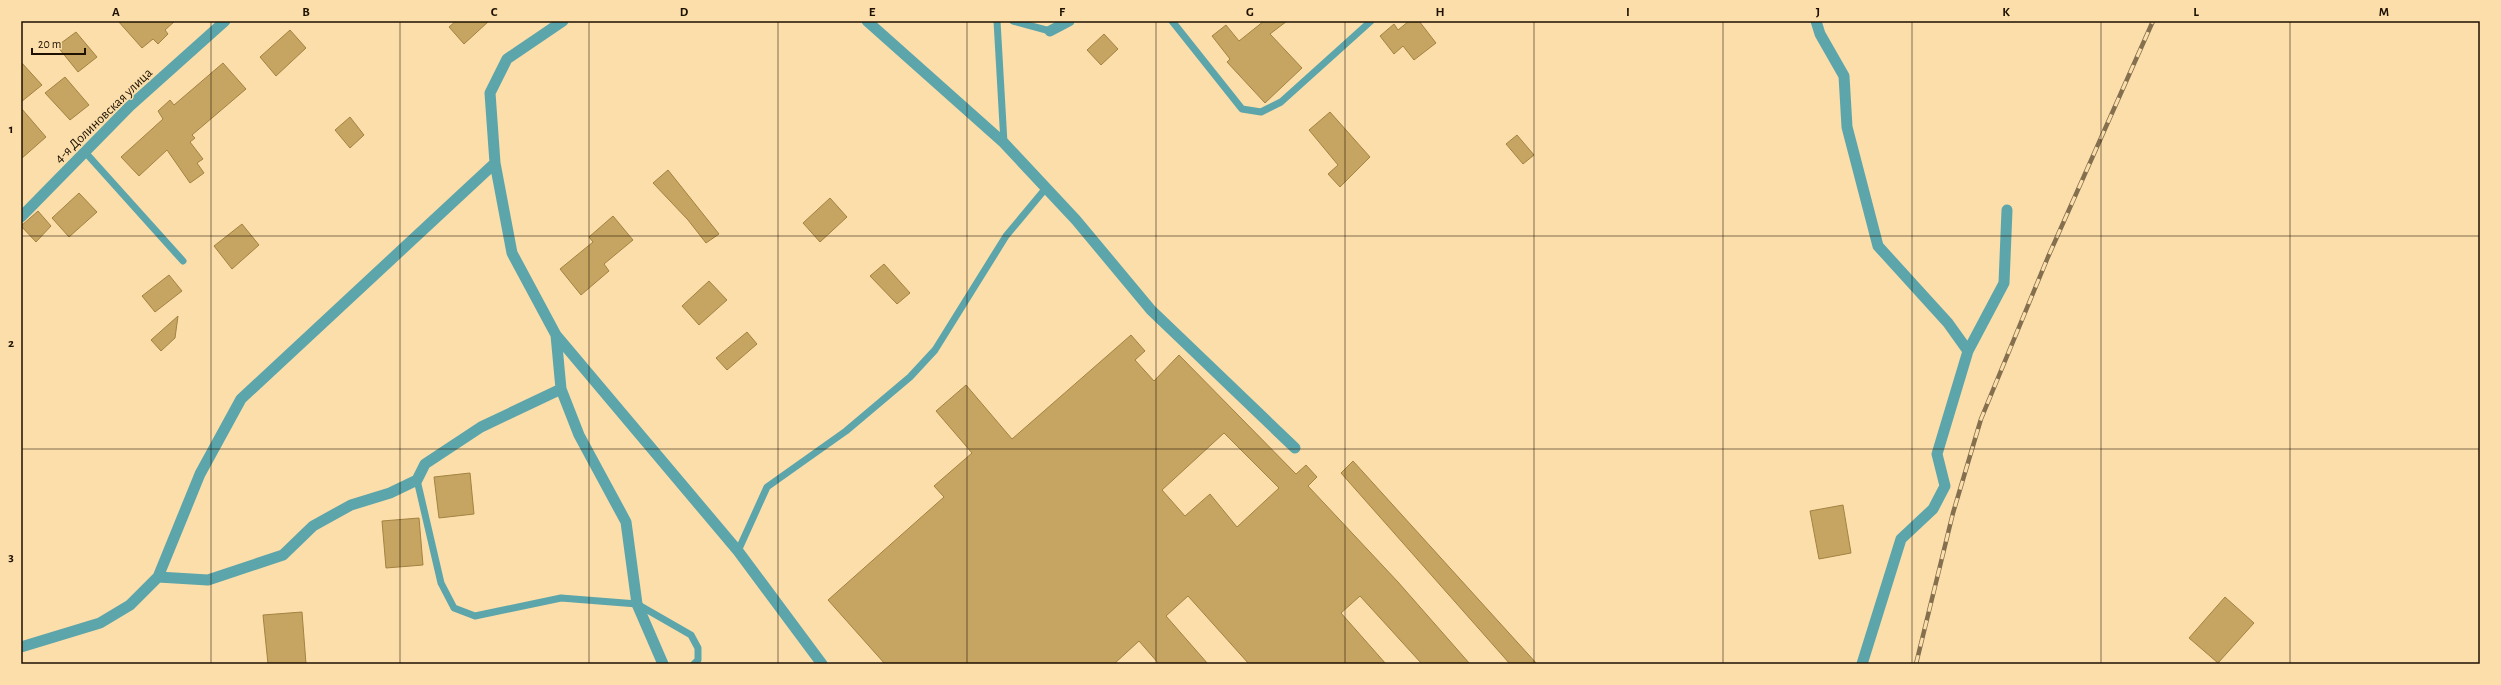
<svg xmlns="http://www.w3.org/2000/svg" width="2501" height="685" viewBox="0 0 2501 685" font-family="'Alegreya Sans',sans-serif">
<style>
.building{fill:#c6a462;stroke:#a48341;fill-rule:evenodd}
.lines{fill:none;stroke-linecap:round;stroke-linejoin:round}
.service{stroke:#5ca5ab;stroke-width:7}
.minor{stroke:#5ca5ab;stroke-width:11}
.rail-casing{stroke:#846f4e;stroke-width:4.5}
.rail{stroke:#fbdeaa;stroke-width:3;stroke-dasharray:9;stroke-linecap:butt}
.grid{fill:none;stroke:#1e1100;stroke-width:1;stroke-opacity:0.55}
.labels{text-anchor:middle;stroke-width:3;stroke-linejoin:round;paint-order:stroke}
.street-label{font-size:14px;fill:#1e1100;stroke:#fbdeaa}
.neatline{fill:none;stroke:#1e1100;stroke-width:1.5}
.grid-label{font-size:13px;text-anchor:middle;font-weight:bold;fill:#1e1100}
</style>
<rect width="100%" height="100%" fill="#fbdeaa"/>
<path class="building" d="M 118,21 L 175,21 L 165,30 L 168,34 L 158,44 L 153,39 L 142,48 Z
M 456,21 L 489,21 L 464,44 L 449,27 Z
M 1264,21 L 1287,21 L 1270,34 L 1302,68 L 1265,103 L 1227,62 L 1230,59 L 1212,36 L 1226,25 L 1239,41 Z
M 1409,21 L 1419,21 L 1436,43 L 1414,60 L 1403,46 L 1394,54 L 1380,36 L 1394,24 L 1398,30 Z
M 290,30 L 306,48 L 276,76 L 260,57 Z
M 76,32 L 97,57 L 78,72 L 57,46 Z
M 1104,34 L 1118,49 L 1101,65 L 1087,50 Z
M 21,62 L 42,85 L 21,102 Z
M 223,63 L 246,89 L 192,135 L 195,138 L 190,142 L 203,159 L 197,163 L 204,173 L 190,183 L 167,150 L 139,176 L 121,157 L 163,119 L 158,111 L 170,100 L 174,105 Z
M 65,77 L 89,105 L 70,120 L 45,93 Z
M 21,108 L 46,137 L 21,159 Z
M 1330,112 L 1370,157 L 1340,187 L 1328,174 L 1338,165 L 1309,130 Z
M 350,117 L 364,135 L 350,148 L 335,130 Z
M 1517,135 L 1534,155 L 1523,164 L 1506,144 Z
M 668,170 L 719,234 L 706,243 L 688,220 L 653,183 Z
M 79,193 L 97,212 L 69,237 L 52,218 Z
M 830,198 L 847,217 L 820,242 L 803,223 Z
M 38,211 L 51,226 L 36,242 L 21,226 Z
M 613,216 L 633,240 L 604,264 L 609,271 L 581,295 L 560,269 L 593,242 L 589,237 Z
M 242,224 L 259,245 L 232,269 L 214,246 Z
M 884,264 L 910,293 L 897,304 L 870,276 Z
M 169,275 L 182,291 L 155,312 L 142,296 Z
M 709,281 L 727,300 L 699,325 L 682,306 Z
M 178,316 L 175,338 L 161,351 L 151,340 Z
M 747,332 L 757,344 L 727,370 L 716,358 Z
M 1131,335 L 1145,351 L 1135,360 L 1154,381 L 1179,355 L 1296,474 L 1306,465 L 1317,477 L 1308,486 L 1398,582 L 1470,664 L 1422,664 L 1360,596 L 1341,613 L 1386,664 L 1249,664 L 1188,596 L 1166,616 L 1208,664 L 1159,664 L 1139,641 L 1114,664 L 885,664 L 828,600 L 944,497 L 934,486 L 972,453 L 936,411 L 966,385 L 1012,439 ZM 1224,433 L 1279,488 L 1237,527 L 1210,494 L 1185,516 L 1162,490 Z
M 1353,461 L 1537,664 L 1510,664 L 1341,473 Z
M 470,473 L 474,514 L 439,518 L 434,477 Z
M 1843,505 L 1851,553 L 1819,559 L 1810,511 Z
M 419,518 L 423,565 L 386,568 L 382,521 Z
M 2225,597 L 2254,623 L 2218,663 L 2189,638 Z
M 302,612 L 306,664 L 268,664 L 263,615 Z"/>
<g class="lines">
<path class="service" d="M 997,21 L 1004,143
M 1013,21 L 1050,31
M 1172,21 L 1242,109 L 1261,112 L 1281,102 L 1371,21
M 85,152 L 183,261
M 417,480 L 441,583 L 454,608 L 475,616 L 561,598 L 637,604 L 691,635 L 698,648 L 698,660 L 694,664
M 738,551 L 767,487 L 846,431 L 910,377 L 935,350 L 1006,236 L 1046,188"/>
<path class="minor" d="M 867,21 L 1004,143 L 1076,220 L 1151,310 L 1295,448
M 1816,21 L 1820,34 L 1844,76 L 1847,127 L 1878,246 L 1948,323 L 1968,351
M 1050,31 L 1069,21
M 495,163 L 512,253 L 556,335 L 738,551 L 822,664
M 21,217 L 130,106 L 225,21
M 556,335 L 561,389 L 579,435 L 626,522 L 637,604 L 663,664
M 158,577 L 208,580 L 283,555 L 313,526 L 351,505 L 390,493 L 417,480 L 425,464 L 481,427 L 561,389
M 21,647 L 100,623 L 130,605 L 158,577 L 200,474 L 241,399 L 495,163 L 490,93 L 507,59 L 563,21
M 1862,664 L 1901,539 L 1933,509 L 1945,486 L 1937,454 L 1968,351 L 2004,283 L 2007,210"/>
<g class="rail-casing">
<path id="rail" d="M 1916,664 L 1953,513 L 1981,419 L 2048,257 L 2153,21"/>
</g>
<use href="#rail" class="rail"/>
</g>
<path class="grid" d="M 211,21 L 211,664M 400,21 L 400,664M 589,21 L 589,664M 778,21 L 778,664M 967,21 L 967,664M 1156,21 L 1156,664M 1345,21 L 1345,664M 1534,21 L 1534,664M 1723,21 L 1723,664M 1912,21 L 1912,664M 2101,21 L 2101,664M 2290,21 L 2290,664M 21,236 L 2480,236M 21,449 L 2480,449"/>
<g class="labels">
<g class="street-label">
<text transform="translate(103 115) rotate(-44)" y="5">4-я Долиновская улица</text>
</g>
</g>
<rect width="2501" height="685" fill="none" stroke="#fbdeaa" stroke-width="44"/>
<path d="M32 48v6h53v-6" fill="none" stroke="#1e1100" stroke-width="2"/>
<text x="38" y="48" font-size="12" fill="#1e1100" stroke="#fbdeaa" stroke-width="3" paint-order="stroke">20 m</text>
<rect x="22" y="22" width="2457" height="641" class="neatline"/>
<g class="grid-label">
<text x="116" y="16">A</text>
<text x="306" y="16">B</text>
<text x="494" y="16">C</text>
<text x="684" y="16">D</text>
<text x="872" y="16">E</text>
<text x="1062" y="16">F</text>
<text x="1250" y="16">G</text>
<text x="1440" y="16">H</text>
<text x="1628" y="16">I</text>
<text x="1818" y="16">J</text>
<text x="2006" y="16">K</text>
<text x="2196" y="16">L</text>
<text x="2384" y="16">M</text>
<text x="11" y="133">1</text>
<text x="11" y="347">2</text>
<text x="11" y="561">3</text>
</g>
</svg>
